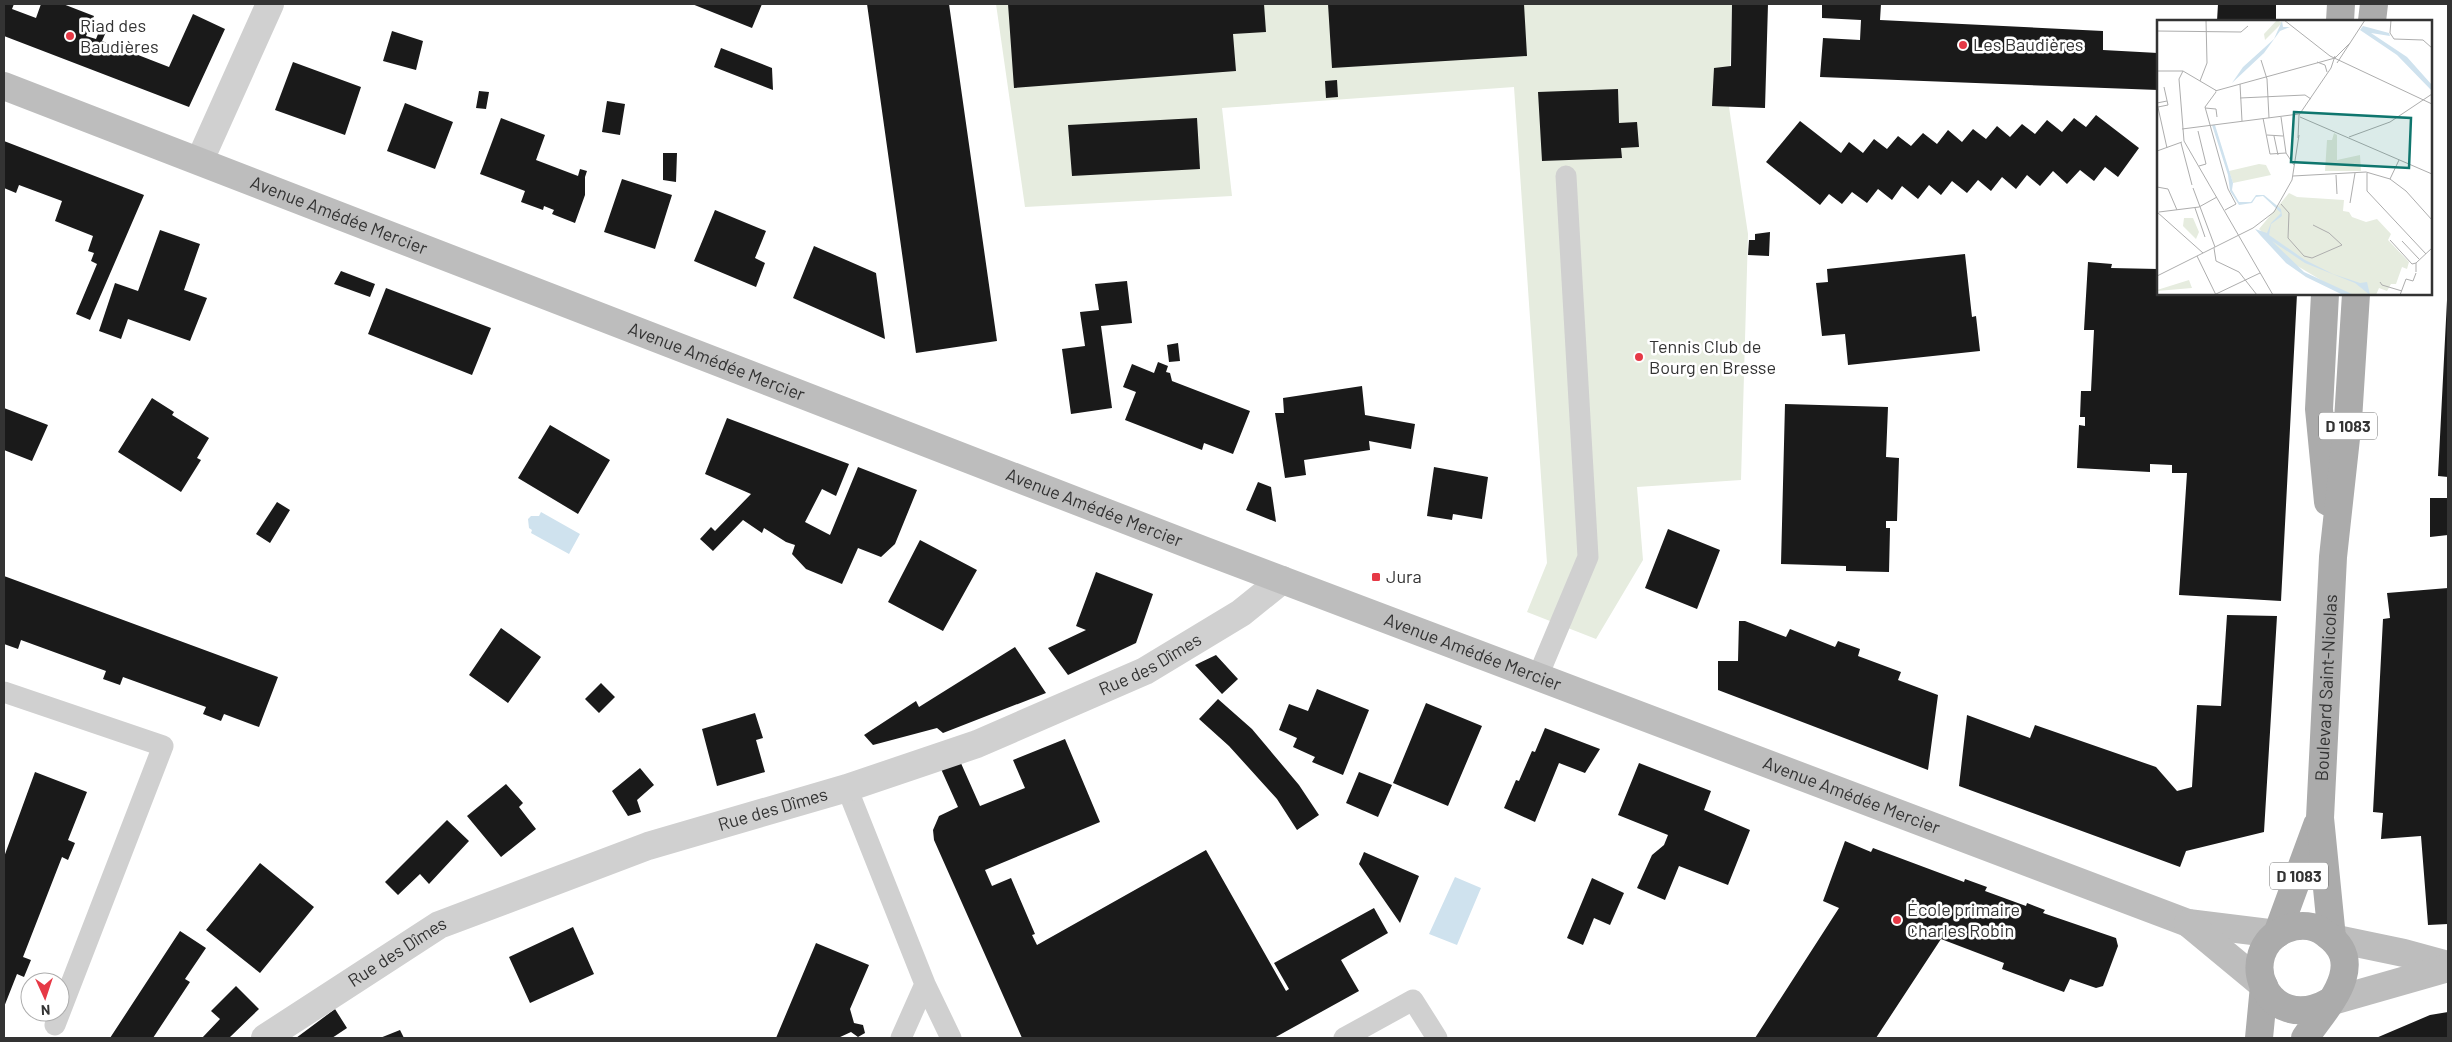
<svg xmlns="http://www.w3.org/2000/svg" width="2452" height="1042" viewBox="0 0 2452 1042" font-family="Barlow,sans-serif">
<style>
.green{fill:#e6ecdf}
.water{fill:#cfe2ee}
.building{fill:#1a1a1a}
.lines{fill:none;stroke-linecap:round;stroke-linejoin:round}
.lane{stroke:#d0d0d0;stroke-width:21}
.street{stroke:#d0d0d0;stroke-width:28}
.secondary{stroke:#bdbdbd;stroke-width:28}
.primary{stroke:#ababab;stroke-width:28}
.poi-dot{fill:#e63946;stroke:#fff;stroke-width:2}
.labels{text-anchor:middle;stroke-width:5;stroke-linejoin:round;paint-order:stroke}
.shield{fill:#fff;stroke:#707070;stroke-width:1}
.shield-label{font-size:16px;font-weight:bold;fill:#333}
.poi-label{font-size:18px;fill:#333;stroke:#fff;text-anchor:start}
.street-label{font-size:18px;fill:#333;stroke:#fff}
.inset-road{fill:none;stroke:#adadad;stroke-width:1}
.view{fill:#0f766e;fill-opacity:0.15;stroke:#0f766e;stroke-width:2.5}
.inset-edge{fill:none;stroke:#333;stroke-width:2.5}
</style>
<rect width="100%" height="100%" fill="#fff"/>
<path class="green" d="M 996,4 L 1732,4 L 1729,107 L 1748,234 L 1741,480 L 1637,487 L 1643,560 L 1596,639 L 1527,612 L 1547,563 L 1514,87 L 1222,108 L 1232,196 L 1025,207 Z"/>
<path class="water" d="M 541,512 L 580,534 L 569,554 L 531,533 L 532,530 L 529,528 L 528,519 L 531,516 L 539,516 Z
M 1455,877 L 1481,888 L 1457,945 L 1429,934 Z"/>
<path class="building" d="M 4,4 L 14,4 L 12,9 L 36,18 L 41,4 L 63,4 L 94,16 L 86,36 L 96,39 L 100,29 L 106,32 L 102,41 L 169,67 L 193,14 L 225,29 L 189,107 L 4,36 Z
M 692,4 L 762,4 L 752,28 Z
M 867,4 L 949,4 L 997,341 L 916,353 Z
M 1008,4 L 1264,4 L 1266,32 L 1233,34 L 1236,71 L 1014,88 Z
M 1328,4 L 1524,4 L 1527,56 L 1332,68 Z
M 1732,4 L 1768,4 L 1765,108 L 1712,106 L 1714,68 L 1731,66 Z
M 1822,4 L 1881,4 L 1880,20 L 2103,31 L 2103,50 L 2158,53 L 2158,90 L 1820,77 L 1823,38 L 1860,40 L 1861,20 L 1822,18 Z
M 2218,4 L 2276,4 L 2276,21 L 2217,21 Z
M 392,31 L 423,41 L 416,70 L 383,61 Z
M 721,48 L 772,68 L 773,90 L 714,67 Z
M 293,62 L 361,87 L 345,135 L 275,110 Z
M 1337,80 L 1338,97 L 1326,98 L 1325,81 Z
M 1618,89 L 1619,123 L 1637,122 L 1639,147 L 1621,148 L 1622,158 L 1542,161 L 1538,92 Z
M 479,91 L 489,92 L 486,109 L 476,108 Z
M 607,101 L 625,104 L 620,135 L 602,132 Z
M 405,103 L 453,122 L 435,169 L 387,151 Z
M 2096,115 L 2139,148 L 2118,177 L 2105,167 L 2094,181 L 2080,170 L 2067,184 L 2053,171 L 2040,186 L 2027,175 L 2016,189 L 2002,177 L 1991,191 L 1978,180 L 1967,193 L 1952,181 L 1941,195 L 1929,185 L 1918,199 L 1902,186 L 1892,200 L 1878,189 L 1867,203 L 1852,192 L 1842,204 L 1829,194 L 1820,205 L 1766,162 L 1800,121 L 1841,153 L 1849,142 L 1863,153 L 1874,139 L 1887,149 L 1898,136 L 1911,146 L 1923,133 L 1937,144 L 1948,130 L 1962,142 L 1973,129 L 1986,139 L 1997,126 L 2010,137 L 2022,124 L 2035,134 L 2047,120 L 2062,132 L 2074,118 L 2086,127 Z
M 501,118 L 545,135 L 536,160 L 578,176 L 580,169 L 587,171 L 585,177 L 585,195 L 575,223 L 552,214 L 554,210 L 544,206 L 543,210 L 521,202 L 525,191 L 480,174 Z
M 1197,118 L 1200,169 L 1072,176 L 1068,125 Z
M 4,141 L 144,195 L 90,320 L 76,314 L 97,264 L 91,261 L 94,253 L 88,251 L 93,236 L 55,221 L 62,201 L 19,185 L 16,193 L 4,188 Z
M 663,153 L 677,153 L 676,182 L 663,180 Z
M 622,179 L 672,195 L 655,249 L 604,232 Z
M 715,210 L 766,231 L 755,258 L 765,263 L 756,287 L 694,261 Z
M 160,230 L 200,244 L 184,290 L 207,298 L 190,341 L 128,319 L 121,339 L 99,331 L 115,283 L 138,291 Z
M 1770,232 L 1769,256 L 1748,255 L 1749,240 L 1755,240 L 1755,234 Z
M 814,246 L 876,273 L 885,339 L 793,298 Z
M 1965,254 L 1972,317 L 1976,316 L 1980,351 L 1848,365 L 1845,334 L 1822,336 L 1816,283 L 1828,282 L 1827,269 Z
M 2088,262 L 2112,264 L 2111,268 L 2158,269 L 2158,294 L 2297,294 L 2281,601 L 2179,595 L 2187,473 L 2172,473 L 2172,465 L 2150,464 L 2150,472 L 2077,468 L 2079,425 L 2085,426 L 2085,417 L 2080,417 L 2081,391 L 2091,391 L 2094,330 L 2084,330 Z
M 341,271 L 375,284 L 370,297 L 334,284 Z
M 1127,281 L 1132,323 L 1101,326 L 1112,408 L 1071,414 L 1062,349 L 1085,346 L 1080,312 L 1099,310 L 1095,284 Z
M 386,288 L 491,328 L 472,375 L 368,334 Z
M 2447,300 L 2448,300 L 2448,477 L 2438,476 Z
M 1178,343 L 1180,361 L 1169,362 L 1167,345 Z
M 1158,362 L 1168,366 L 1166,372 L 1170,373 L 1172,381 L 1250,411 L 1233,454 L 1204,443 L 1202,450 L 1125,420 L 1136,392 L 1123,387 L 1132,364 L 1154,373 Z
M 1362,386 L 1365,415 L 1415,424 L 1411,449 L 1369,441 L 1370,450 L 1304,460 L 1306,475 L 1285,478 L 1275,413 L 1284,413 L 1283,398 Z
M 152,398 L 174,412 L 172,415 L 209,438 L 197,458 L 201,460 L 181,492 L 118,452 Z
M 1785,404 L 1888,407 L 1886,457 L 1899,458 L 1897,521 L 1886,521 L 1886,528 L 1890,528 L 1889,572 L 1846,571 L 1846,566 L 1781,564 Z
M 4,408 L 48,425 L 32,461 L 4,450 Z
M 727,418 L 849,464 L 836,496 L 822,489 L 805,522 L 830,535 L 858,467 L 917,490 L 895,544 L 881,557 L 858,548 L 842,584 L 806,569 L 792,554 L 795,545 L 786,542 L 764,528 L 762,533 L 743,520 L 713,551 L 700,539 L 711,527 L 715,531 L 751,494 L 705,474 Z
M 550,425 L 610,460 L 578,514 L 518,478 Z
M 1434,467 L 1488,477 L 1482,519 L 1453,514 L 1452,520 L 1427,516 Z
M 1258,482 L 1271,487 L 1276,522 L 1246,510 Z
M 2430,498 L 2448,498 L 2448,535 L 2430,537 Z
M 277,502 L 290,510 L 270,543 L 256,534 Z
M 1668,529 L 1720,550 L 1697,609 L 1645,588 Z
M 920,540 L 977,570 L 943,631 L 888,602 Z
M 1096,572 L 1153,594 L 1136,643 L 1068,675 L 1048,648 L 1086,630 L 1076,626 Z
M 4,576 L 278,677 L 259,727 L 224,714 L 221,721 L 203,714 L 206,707 L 123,677 L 120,685 L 103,679 L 106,671 L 21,640 L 18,649 L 4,644 Z
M 2448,588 L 2448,924 L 2428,925 L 2421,836 L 2381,839 L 2383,813 L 2373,812 L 2383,619 L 2390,618 L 2387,593 Z
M 2227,615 L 2277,616 L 2264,832 L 2186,851 L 2180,867 L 1959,786 L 1967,715 L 2030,738 L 2035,725 L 2156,767 L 2177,791 L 2192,787 L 2197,705 L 2221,706 Z
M 1739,621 L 1745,621 L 1786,637 L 1790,629 L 1835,647 L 1838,641 L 1860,649 L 1858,656 L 1901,672 L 1898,680 L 1938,695 L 1928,770 L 1718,690 L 1718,661 L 1738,661 Z
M 501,628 L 541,657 L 508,703 L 469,675 Z
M 1015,647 L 1046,693 L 943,733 L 937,728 L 873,745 L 864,735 L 916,701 L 919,707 Z
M 1216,655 L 1238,679 L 1222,694 L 1195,665 Z
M 601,683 L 615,697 L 599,713 L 585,699 Z
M 1317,689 L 1369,710 L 1343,775 L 1312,762 L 1315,757 L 1293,747 L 1297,738 L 1279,730 L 1289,704 L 1308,711 Z
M 1218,699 L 1252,729 L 1299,785 L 1319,815 L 1297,830 L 1277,799 L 1229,746 L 1199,719 Z
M 1426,703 L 1482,726 L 1448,806 L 1393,783 Z
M 755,713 L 763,738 L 756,740 L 765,772 L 717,786 L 702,729 Z
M 1545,728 L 1600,749 L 1585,773 L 1559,763 L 1535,822 L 1504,808 L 1516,780 L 1519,781 L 1532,751 L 1535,752 Z
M 1065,739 L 1100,822 L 985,870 L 992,886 L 1011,878 L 1035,934 L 1032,935 L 1037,945 L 1206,850 L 1286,991 L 1289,989 L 1274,963 L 1374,908 L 1388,933 L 1341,960 L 1359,991 L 1274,1038 L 1022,1038 L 934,840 L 933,830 L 939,816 L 958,807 L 941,769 L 960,761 L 980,806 L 1025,788 L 1013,760 Z
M 1639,763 L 1711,791 L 1704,810 L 1750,830 L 1728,885 L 1679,866 L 1665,900 L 1637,888 L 1652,855 L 1664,845 L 1668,835 L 1618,815 Z
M 640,768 L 654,785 L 637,800 L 641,812 L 628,816 L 612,791 Z
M 35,772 L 87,792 L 68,840 L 75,843 L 68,860 L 62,857 L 23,957 L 31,960 L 24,977 L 17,974 L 4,1007 L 4,857 Z
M 1359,772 L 1392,785 L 1378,817 L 1346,803 Z
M 506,784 L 523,803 L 519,807 L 536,829 L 501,857 L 467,816 Z
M 447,820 L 469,841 L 429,884 L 420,874 L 398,895 L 385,882 Z
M 1845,841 L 1871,852 L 1873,848 L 1964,882 L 1965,879 L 1987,887 L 1985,891 L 2026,906 L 2027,903 L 2045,910 L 2043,913 L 2116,938 L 2118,946 L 2103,986 L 2096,988 L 2070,979 L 2064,992 L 2002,969 L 2004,963 L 1941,939 L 1876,1038 L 1755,1038 L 1839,908 L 1823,901 Z
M 1364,852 L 1419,876 L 1400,923 L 1359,864 Z
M 260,863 L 314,907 L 260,973 L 206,930 Z
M 1592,878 L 1624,893 L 1610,925 L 1594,918 L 1583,945 L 1567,938 Z
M 573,927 L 594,974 L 530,1003 L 509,957 Z
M 180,931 L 206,948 L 185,979 L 190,982 L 153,1038 L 110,1038 Z
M 816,943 L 869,965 L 850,1009 L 854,1023 L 863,1025 L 865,1033 L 858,1037 L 851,1032 L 838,1038 L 776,1038 Z
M 236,986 L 259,1009 L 229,1038 L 202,1038 L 220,1019 L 211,1011 Z
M 335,1009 L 347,1028 L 332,1038 L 296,1038 Z
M 2448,1012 L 2448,1038 L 2376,1038 L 2430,1015 Z
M 400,1030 L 404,1038 L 380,1038 Z"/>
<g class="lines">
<path class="lane" d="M 1538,676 L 1588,557 L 1566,176
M 4,692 L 163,746 L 55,1025
M 847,788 L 925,984 L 901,1038
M 925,984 L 951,1038
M 1344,1038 L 1413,1000 L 1437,1038"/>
<g class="street">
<path d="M 200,160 L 270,4"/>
<path id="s1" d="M 265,1038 L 439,925 L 648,846 L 847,788 L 977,744 L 1145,671 L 1241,613 L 1282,580"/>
</g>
<g class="secondary">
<path id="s2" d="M 4,86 L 1203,550 L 2188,923 L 2277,934"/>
<path d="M 2188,923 L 2264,986"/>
<path d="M 2332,938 L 2404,953 L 2448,965"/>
<path d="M 2329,1002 L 2448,968"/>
</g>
<g class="primary">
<path d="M 2340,21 L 2341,4"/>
<path d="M 2372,21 L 2374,4"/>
<path d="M 2325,294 L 2319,409 L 2328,502"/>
<path d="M 2277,934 L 2317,825"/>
<path id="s3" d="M 2332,938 L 2320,818 L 2333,557 L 2348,420 L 2356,294"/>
<path d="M 2259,1038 L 2264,986"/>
<path d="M 2305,1038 C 2325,1008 2370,965 2326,934 C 2315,925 2300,924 2286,929 C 2233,951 2266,1037 2329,1002"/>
</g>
</g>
<g class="poi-dot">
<circle cx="70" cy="36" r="5"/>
<circle cx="1963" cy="45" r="5"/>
<circle cx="1639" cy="357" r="5"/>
<rect x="1371" y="572" width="10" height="10" rx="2.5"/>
<circle cx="1897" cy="920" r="5"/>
</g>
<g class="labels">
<g class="shield">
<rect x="2319" y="412.5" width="58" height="27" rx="4"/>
<rect x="2270" y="862.5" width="58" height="27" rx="4"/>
</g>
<g class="shield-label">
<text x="2348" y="432">D 1083</text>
<text x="2299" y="882">D 1083</text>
</g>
<g class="poi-label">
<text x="80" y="32">Riad des<tspan x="80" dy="21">Baudières</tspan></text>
<text x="1973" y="51">Les Baudières</text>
<text x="1649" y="353">Tennis Club de<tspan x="1649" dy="21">Bourg en Bresse</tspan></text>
<text x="1386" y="583">Jura</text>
<text x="1907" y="916">École primaire<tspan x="1907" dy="21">Charles Robin</tspan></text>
</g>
<g class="street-label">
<text dy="6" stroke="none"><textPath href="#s2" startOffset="359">Avenue Amédée Mercier</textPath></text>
<text dy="6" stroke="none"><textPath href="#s2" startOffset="764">Avenue Amédée Mercier</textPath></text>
<text dy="6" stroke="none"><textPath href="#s2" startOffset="1169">Avenue Amédée Mercier</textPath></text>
<text dy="6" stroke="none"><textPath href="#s2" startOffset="1574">Avenue Amédée Mercier</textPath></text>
<text dy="6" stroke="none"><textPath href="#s1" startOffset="966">Rue des Dîmes</textPath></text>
<text dy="6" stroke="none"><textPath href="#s3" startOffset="251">Boulevard Saint-Nicolas</textPath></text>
<text dy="6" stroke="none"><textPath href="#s2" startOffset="1979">Avenue Amédée Mercier</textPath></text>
<text dy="6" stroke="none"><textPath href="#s1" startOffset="561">Rue des Dîmes</textPath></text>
<text dy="6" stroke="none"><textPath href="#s1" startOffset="158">Rue des Dîmes</textPath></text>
</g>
</g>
<g transform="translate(2157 20)">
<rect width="275" height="275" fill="#fff"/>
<path d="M 120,0 L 125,3 L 108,20 L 107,14 ZM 177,113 L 180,115 L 180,140 L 203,135 L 204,151 L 168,151 L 170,120 L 175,120 ZM 102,144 L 109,145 L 114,155 L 76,163 L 72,151 ZM 132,173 L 140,177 L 187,180 L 186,191 L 192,192 L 195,197 L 209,202 L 220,199 L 234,214 L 231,220 L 252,242 L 250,249 L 245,247 L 239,264 L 234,264 L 230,271 L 222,268 L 219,275 L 197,275 L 179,269 L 132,241 L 102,209 ZM 27,198 L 36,198 L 42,212 L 39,219 L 26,206 ZM 32,260 L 35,268 L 0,271 L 0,270 Z" fill="#e6ecdf"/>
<path d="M 125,1 L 126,7 L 133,7 L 123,11 L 107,33 L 75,63 L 86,47 L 117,19 ZM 206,6 L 232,13 L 233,16 L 214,13 L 250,37 L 275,65 L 275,71 L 240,35 L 203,10 ZM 55,105 L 58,105 L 76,163 L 75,170 L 82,182 L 94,182 L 99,175 L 107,175 L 124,189 L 125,196 L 114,204 L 112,215 L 148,240 L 176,254 L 203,263 L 210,262 L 213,275 L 198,263 L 148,243 L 115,221 L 147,252 L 197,275 L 184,274 L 149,257 L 129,243 L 104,216 L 98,209 L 110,213 L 114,203 L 124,193 L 106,176 L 99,177 L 95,183 L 82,185 L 73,171 L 71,155 Z" fill="#cfe2ee"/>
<path class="inset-road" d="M 127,0 L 173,36 L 275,84M 234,0 L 233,13 L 237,19 L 266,20 L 275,28M 0,11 L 84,12 L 91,6M 178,38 L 193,23M 104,40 L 110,59 L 112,98M 160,42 L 168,45 L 170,52M 180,43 L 208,0M 0,51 L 26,51 L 60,71M 26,51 L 22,59 L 27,121 L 116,275M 43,61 L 50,43 L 49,0M 83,64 L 85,101M 58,71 L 178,38M 59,72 L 48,87 L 71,169 L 79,184 L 68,190M 83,78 L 148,75 L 154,79M 10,81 L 0,83 L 10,128M 1,87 L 11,85 L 7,67M 48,88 L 59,89 L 60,97M 124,97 L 129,133 L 137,145M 143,97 L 275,154M 106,98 L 113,134 L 129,133M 25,109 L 142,94M 41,111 L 49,144 L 42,146M 110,115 L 126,116M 117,116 L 121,135M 192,117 L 233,102 L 275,74M 141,118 L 142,95 L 174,48 L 178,36M 24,123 L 35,165M 0,131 L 25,122M 210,153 L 210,171 L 269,234M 179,155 L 180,174M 136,156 L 209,152 L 233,159 L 249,171 L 275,200M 233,159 L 242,140M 0,167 L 11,169 L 20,190M 36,168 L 58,227M 193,183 L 198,153M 124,184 L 132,193 L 131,218 L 147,236 L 155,238 L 185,225 L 172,213 L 156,205M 38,188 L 48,217M 0,192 L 46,233M 2,192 L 42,187 L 60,177M 233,220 L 255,244 L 259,243M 245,221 L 262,239M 57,228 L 59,241 L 82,252 L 100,275M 40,236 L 59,275M 259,252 L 259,243 L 275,228M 0,256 L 96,208 L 117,192 L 135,160 L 142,115M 223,262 L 225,265 L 245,271M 59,274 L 103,253M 243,275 L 249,259 L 256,261 L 259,253"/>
<path class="view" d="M 137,92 L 254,98 L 252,148 L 134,142 Z"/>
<rect width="275" height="275" class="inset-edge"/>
</g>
<rect width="2452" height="1042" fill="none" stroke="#333333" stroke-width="10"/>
<g transform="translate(45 997) rotate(177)"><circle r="24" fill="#ffffff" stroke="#adadad"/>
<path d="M0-4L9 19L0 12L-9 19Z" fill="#e63946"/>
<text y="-8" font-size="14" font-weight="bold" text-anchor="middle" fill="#333333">N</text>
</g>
</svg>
